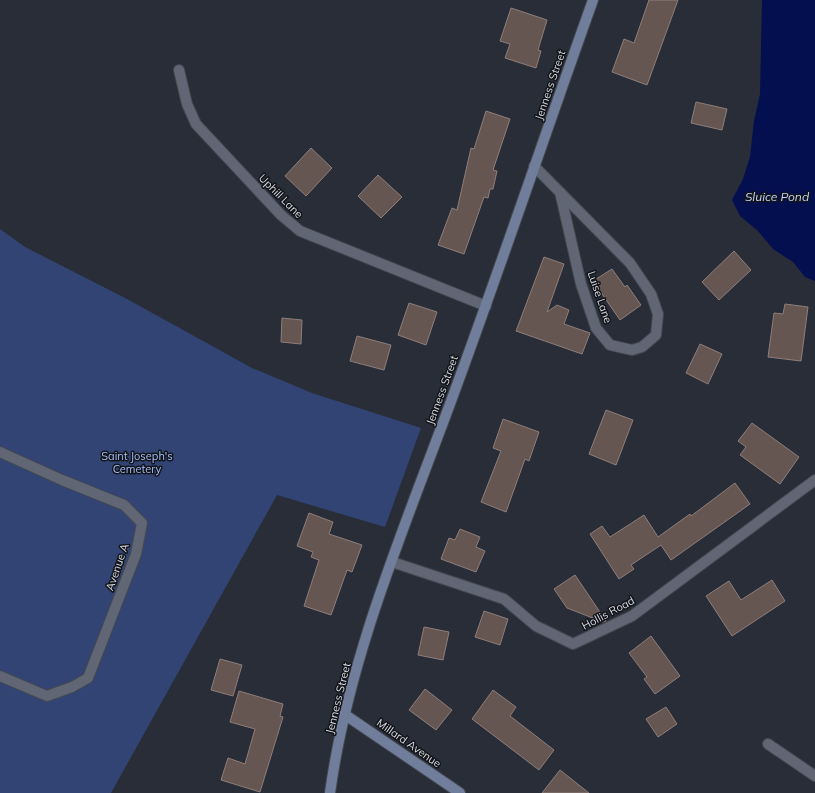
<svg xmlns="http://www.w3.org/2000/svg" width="815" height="793" viewBox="0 0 815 793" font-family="Mulish,sans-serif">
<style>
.green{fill:#314474}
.water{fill:#040f50}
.building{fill:#665652;stroke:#8f7e7a}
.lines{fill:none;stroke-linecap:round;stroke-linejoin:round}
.lane-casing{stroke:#444851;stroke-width:12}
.street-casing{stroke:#444851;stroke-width:12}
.secondary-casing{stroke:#444851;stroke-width:12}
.lane{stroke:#606673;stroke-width:10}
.street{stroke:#606673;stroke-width:10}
.secondary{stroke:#717e9b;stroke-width:10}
.labels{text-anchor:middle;stroke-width:3;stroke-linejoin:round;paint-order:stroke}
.street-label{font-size:11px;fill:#d7dae1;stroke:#13151a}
.park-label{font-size:11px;fill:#a4bdf8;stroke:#13151a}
.water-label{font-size:12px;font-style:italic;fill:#c2d4fc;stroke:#13151a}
</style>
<rect width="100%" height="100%" fill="#282d38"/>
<path class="green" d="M 0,229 L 25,247 L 127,299 L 252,368 L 312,393 L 421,428 L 385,527 L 277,495 L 111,793 L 0,793 Z"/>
<path class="water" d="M 762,0 L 815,0 L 815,281 L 805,277 L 793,262 L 773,249 L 758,231 L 740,216 L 732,200 L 743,179 L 750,157 L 754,121 L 760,94 Z"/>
<path class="building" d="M 649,0 L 678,0 L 647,85 L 612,72 L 624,39 L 634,43 Z
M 511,8 L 547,20 L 538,50 L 541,51 L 536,68 L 505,58 L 510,44 L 500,41 Z
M 696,102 L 727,109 L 722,130 L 691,123 Z
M 486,111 L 510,119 L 493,170 L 497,171 L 493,189 L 490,189 L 488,198 L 484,197 L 464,254 L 438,245 L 452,208 L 457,210 L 471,148 L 474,149 Z
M 311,148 L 332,168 L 306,196 L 285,176 Z
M 378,175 L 402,197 L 381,218 L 358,196 Z
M 734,251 L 751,270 L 719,300 L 702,282 Z
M 544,257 L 564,264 L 547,312 L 557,305 L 569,310 L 564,324 L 590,333 L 582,354 L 516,331 Z
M 612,269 L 625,287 L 627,285 L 641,305 L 620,320 L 593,281 Z
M 409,303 L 437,312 L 426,345 L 398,335 Z
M 785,304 L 808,307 L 801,361 L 768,357 L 774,313 L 783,314 Z
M 282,318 L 302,320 L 301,344 L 281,342 Z
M 357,336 L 391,345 L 384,370 L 350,361 Z
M 700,344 L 722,354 L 708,384 L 686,373 Z
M 606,410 L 633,420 L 616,465 L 589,454 Z
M 503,419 L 539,432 L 529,461 L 525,459 L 506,512 L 481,502 L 501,451 L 493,448 Z
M 752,423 L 799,457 L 780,484 L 740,455 L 746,447 L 738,441 Z
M 735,483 L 750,504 L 671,560 L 661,545 L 631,565 L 634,569 L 619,579 L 590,534 L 602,526 L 610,537 L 644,515 L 658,537 L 690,514 L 691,516 Z
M 309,513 L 333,522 L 329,534 L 362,545 L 352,572 L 347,570 L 331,615 L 304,606 L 319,560 L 311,557 L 313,552 L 297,546 Z
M 460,529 L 480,537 L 476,547 L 485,551 L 476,572 L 441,559 L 449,538 L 455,540 Z
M 575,575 L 606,621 L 603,622 L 567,608 L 554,589 Z
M 772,580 L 785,601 L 732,636 L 706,596 L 729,581 L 741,600 Z
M 484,611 L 508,619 L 500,645 L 475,637 Z
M 424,627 L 449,632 L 443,660 L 418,655 Z
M 651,636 L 680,676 L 655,694 L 644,679 L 647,677 L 629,653 Z
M 220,659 L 242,665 L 233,696 L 211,690 Z
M 425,689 L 452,710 L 436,730 L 409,710 Z
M 493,690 L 516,707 L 510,716 L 554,750 L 539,770 L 472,719 Z
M 239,691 L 283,704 L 280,716 L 283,717 L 260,792 L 221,780 L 228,758 L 245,764 L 255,729 L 230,722 Z
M 666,707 L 677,724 L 658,737 L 646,719 Z
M 560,770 L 589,793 L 542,793 Z"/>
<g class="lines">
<g class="lane-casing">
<path id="lane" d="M 0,452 L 62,480 L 124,505 L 142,523 L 136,554 L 88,678 L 72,687 L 47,696 L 0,676"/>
</g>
<g class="street-casing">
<path id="street" d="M 179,70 L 187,104 L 196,124 L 281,215 L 300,231 L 486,306
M 534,166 L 630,263 L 651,294 L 658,314 L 656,335 L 642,347 L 632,350 L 610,345 L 596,328 L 581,284 L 560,192
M 392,562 L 504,599 L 536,626 L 573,644 L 632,616 L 815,480
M 768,744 L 815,776"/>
</g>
<g class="secondary-casing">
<path id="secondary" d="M 344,714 L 460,793
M 330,793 C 348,661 401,536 447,412 C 498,275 544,137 593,0"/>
</g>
<use href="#lane" class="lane"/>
<use href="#street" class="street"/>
<use href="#secondary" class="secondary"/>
</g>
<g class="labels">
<g class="street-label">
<text transform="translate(550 85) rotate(-71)" y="4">Jenness Street</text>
<text transform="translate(281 196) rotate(45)" y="4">Uphill Lane</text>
<text transform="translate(600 297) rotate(71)" y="4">Luise Lane</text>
<text transform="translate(442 390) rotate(-70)" y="4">Jenness Street</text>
<text transform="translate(117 567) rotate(-71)" y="4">Avenue A</text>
<text transform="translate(608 613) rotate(-28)" y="4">Hollis Road</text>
<text transform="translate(338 698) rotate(-76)" y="4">Jenness Street</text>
<text transform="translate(409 743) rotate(35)" y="4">Millard Avenue</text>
</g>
<g class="park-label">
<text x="137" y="460">Saint Joseph's<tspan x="137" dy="13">Cemetery</tspan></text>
</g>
<g class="water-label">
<text x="777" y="201">Sluice Pond</text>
</g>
</g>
</svg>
